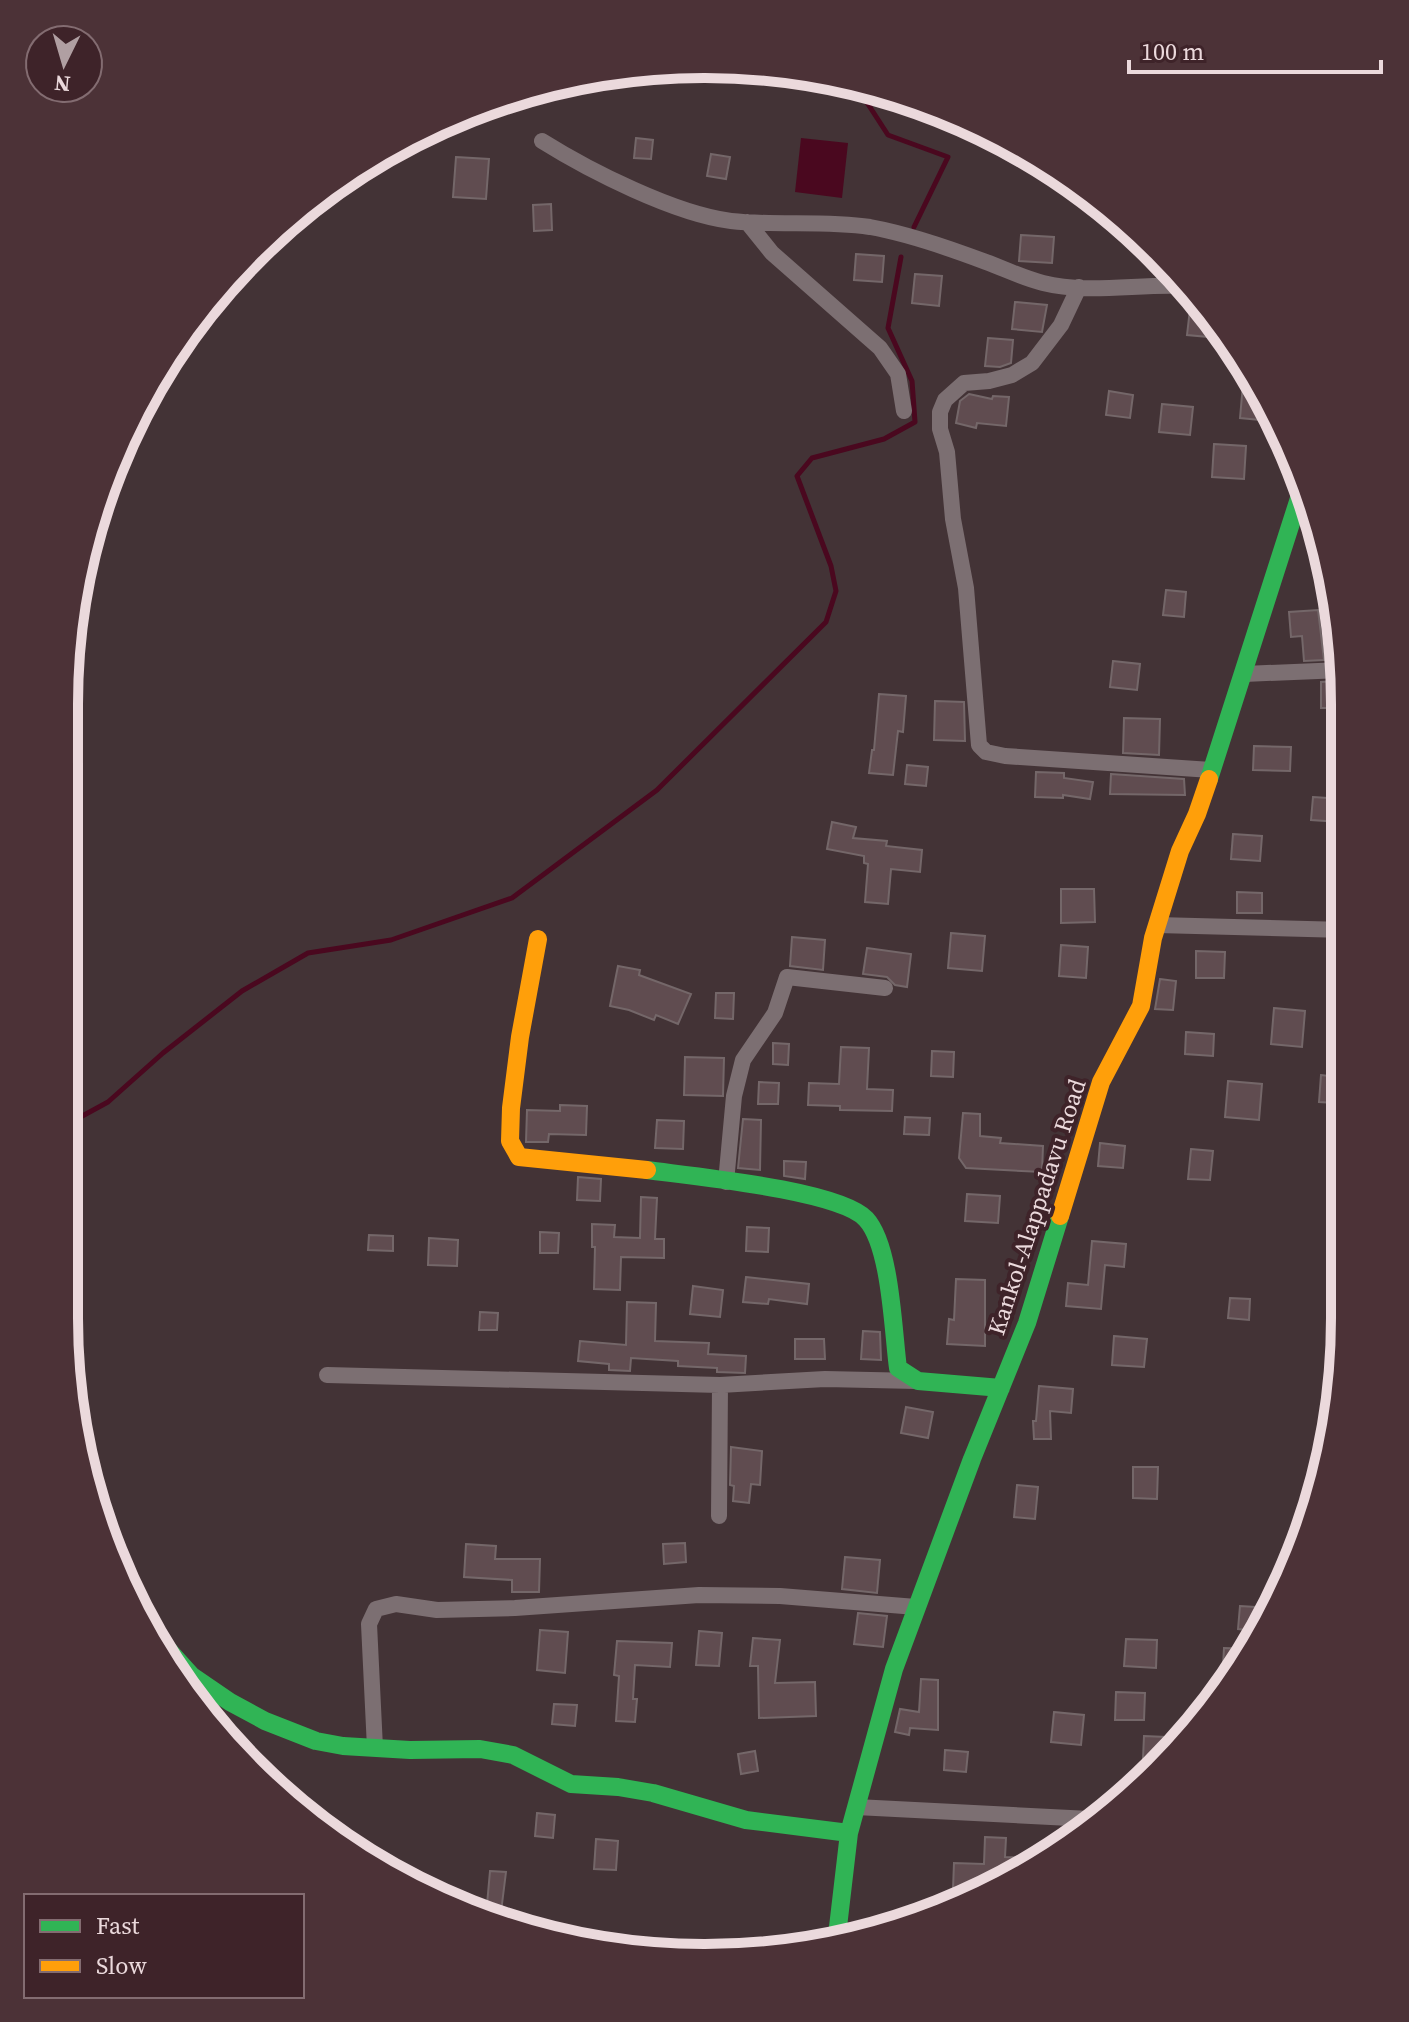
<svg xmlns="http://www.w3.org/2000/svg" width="1409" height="2022" viewBox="0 0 1409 2022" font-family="'Source Serif 4',serif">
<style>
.water{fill:#4a081f}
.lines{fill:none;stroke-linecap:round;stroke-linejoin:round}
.stream{stroke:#4a081f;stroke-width:5}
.building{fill:#604c50;stroke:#746769;stroke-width:2}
.street{stroke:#7c6f72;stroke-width:16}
.fast{stroke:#30b455;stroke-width:18}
.slow{stroke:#ff9f0a;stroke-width:18}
.labels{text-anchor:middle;stroke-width:8;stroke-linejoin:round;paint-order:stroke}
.street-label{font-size:24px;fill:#ebd9dc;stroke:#3e2329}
.rim{fill:none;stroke:#ebd9dc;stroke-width:10}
</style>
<rect width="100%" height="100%" fill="#433336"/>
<path class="water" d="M 801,138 L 848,143 L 842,198 L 795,192 Z"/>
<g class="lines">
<path class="stream" d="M 855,84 L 888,135 L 948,157 L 914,227
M 64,1126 L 108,1102 L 163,1053 L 242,991 L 308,953 L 391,940 L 512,898 L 657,790 L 826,622 L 836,591 L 831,566 L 797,476 L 812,458 L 884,439 L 915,422 L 912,381 L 888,328 L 901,257"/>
</g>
<path class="building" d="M 636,138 L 653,140 L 651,159 L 634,158 Z
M 711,154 L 730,157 L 726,179 L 707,176 Z
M 456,157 L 489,159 L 486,199 L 453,197 Z
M 551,204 L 552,230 L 534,231 L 533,205 Z
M 1021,235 L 1054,237 L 1052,263 L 1019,261 Z
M 856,254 L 884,256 L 882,282 L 854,280 Z
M 915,274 L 942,276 L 939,306 L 912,303 Z
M 1015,302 L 1047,305 L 1042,332 L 1012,329 Z
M 1190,309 L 1199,310 L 1220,338 L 1187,335 Z
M 988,338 L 1013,340 L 1011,363 L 1000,367 L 985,366 Z
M 1244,373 L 1271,410 L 1270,421 L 1240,418 Z
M 1109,391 L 1133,395 L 1130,418 L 1106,415 Z
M 969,394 L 992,399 L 993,396 L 1009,397 L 1006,426 L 977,423 L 976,428 L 956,423 L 960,401 Z
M 1162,404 L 1193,407 L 1190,435 L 1159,432 Z
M 1214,444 L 1246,446 L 1244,479 L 1212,477 Z
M 1166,590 L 1186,592 L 1184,617 L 1163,615 Z
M 1318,610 L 1324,660 L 1304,661 L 1302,636 L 1291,637 L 1289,612 Z
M 1113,661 L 1140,664 L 1137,690 L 1110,687 Z
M 1336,681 L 1343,681 L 1345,708 L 1321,708 L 1321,682 Z
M 879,694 L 906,696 L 903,732 L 898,731 L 893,775 L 869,773 L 872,750 L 874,750 Z
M 935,701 L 964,702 L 965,741 L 934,740 Z
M 1124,718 L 1160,719 L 1159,755 L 1123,753 Z
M 1254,746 L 1291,747 L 1290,771 L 1253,770 Z
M 907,765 L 928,767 L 926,786 L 905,784 Z
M 1036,772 L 1064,773 L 1064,778 L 1093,782 L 1090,799 L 1063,795 L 1063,798 L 1035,797 Z
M 1111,774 L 1184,779 L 1185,795 L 1110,794 Z
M 1313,797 L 1342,799 L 1340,822 L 1311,820 Z
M 832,822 L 856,827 L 853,838 L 887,841 L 886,846 L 922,850 L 920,872 L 891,869 L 888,904 L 865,902 L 868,864 L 864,863 L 864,856 L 827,849 Z
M 1233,834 L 1262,836 L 1260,861 L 1231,859 Z
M 1061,889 L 1094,889 L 1095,922 L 1061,923 Z
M 1237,892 L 1262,893 L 1262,913 L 1237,913 Z
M 951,933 L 985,936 L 982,971 L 948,968 Z
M 792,937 L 825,940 L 823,970 L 790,966 Z
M 1061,945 L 1088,947 L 1086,978 L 1059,976 Z
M 867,948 L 911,954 L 907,987 L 895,985 L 887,977 L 863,974 Z
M 1196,951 L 1225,952 L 1224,978 L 1196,978 Z
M 618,966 L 640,970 L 639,975 L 691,994 L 678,1024 L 656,1015 L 654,1020 L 629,1010 L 610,1006 Z
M 1160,979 L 1176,981 L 1173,1010 L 1155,1009 Z
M 716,993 L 734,993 L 733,1019 L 715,1018 Z
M 1274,1008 L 1305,1011 L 1302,1047 L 1271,1044 Z
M 1186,1032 L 1214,1034 L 1213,1056 L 1185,1054 Z
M 773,1043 L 789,1044 L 788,1065 L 773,1064 Z
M 841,1047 L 869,1048 L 867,1089 L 893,1090 L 892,1111 L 840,1110 L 840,1106 L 808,1105 L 809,1083 L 839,1084 Z
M 932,1051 L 954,1052 L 953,1077 L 931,1076 Z
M 685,1057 L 724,1058 L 723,1096 L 684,1095 Z
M 1321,1075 L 1337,1077 L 1335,1103 L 1319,1102 Z
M 1228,1081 L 1262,1084 L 1259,1120 L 1225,1117 Z
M 759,1082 L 779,1083 L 778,1104 L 758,1104 Z
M 560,1105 L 587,1106 L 586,1135 L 549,1134 L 548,1142 L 526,1142 L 527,1110 L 560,1111 Z
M 963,1113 L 980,1114 L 980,1136 L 1001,1138 L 1000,1143 L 1043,1146 L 1042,1172 L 966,1168 L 959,1158 Z
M 905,1117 L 930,1118 L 929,1135 L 904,1134 Z
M 743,1119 L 761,1120 L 760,1170 L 738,1168 Z
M 657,1120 L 684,1121 L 683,1149 L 655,1148 Z
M 1100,1143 L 1125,1146 L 1123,1168 L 1098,1166 Z
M 1191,1149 L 1213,1151 L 1210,1180 L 1188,1179 Z
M 784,1161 L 806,1162 L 805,1179 L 784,1176 Z
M 578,1177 L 601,1179 L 600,1201 L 577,1200 Z
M 967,1194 L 1000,1196 L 998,1223 L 965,1221 Z
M 641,1197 L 657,1198 L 655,1239 L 664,1239 L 664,1258 L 621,1257 L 620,1290 L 594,1289 L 595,1247 L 592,1247 L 592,1224 L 615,1225 L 614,1237 L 640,1238 Z
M 747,1227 L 769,1228 L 768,1252 L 746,1251 Z
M 540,1232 L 559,1233 L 558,1253 L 540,1253 Z
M 369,1235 L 393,1236 L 393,1251 L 368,1250 Z
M 429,1238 L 458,1240 L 457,1266 L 428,1265 Z
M 1092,1241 L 1126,1244 L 1124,1267 L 1105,1265 L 1101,1309 L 1066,1306 L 1068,1283 L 1088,1285 Z
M 746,1277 L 809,1284 L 807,1304 L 769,1299 L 768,1304 L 743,1302 Z
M 956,1279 L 985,1280 L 985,1346 L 947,1344 L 949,1319 L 954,1320 Z
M 693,1286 L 723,1290 L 720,1317 L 690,1314 Z
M 1230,1298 L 1250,1299 L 1249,1320 L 1228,1318 Z
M 627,1302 L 656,1303 L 655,1341 L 709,1343 L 708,1354 L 746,1356 L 745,1373 L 717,1372 L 717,1368 L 678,1366 L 678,1361 L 631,1358 L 630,1371 L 609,1370 L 609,1364 L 578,1361 L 580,1341 L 626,1345 Z
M 480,1312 L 498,1313 L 497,1330 L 479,1330 Z
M 863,1331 L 880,1332 L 881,1360 L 861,1359 Z
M 1114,1336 L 1147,1339 L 1144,1367 L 1112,1365 Z
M 795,1339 L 824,1339 L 825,1359 L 795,1359 Z
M 1039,1386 L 1073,1389 L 1071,1413 L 1050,1411 L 1051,1439 L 1034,1439 L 1033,1421 L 1036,1421 Z
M 906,1407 L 933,1412 L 928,1438 L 901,1433 Z
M 731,1447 L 762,1451 L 760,1485 L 751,1484 L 749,1503 L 733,1501 L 734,1486 L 730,1485 Z
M 1133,1467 L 1158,1467 L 1157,1499 L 1133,1498 Z
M 1017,1485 L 1038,1487 L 1035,1519 L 1014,1517 Z
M 685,1543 L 686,1562 L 664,1564 L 663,1544 Z
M 466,1544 L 496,1546 L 495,1559 L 540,1559 L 539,1592 L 512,1592 L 512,1580 L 464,1577 Z
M 845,1557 L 880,1560 L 877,1593 L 842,1589 Z
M 1240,1606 L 1272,1608 L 1260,1631 L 1238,1629 Z
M 858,1613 L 887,1616 L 883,1647 L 854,1644 Z
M 540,1630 L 568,1632 L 565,1673 L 537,1670 Z
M 699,1631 L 722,1633 L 719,1666 L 696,1665 Z
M 753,1638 L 780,1640 L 775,1683 L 815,1682 L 816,1716 L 759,1718 L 758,1666 L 750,1666 Z
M 1126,1639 L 1157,1640 L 1156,1668 L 1124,1666 Z
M 617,1641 L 672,1643 L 670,1667 L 635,1665 L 633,1699 L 637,1699 L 635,1722 L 616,1721 L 619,1676 L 614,1675 Z
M 1224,1648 L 1250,1649 L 1241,1666 L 1223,1666 Z
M 921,1679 L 938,1680 L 938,1730 L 910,1728 L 909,1735 L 895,1732 L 900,1709 L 919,1712 Z
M 1116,1692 L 1145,1693 L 1144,1720 L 1115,1720 Z
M 554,1704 L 577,1705 L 575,1726 L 552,1724 Z
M 1054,1712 L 1084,1715 L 1081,1745 L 1051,1742 Z
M 1144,1736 L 1166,1737 L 1165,1761 L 1142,1781 Z
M 945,1750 L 968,1752 L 966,1772 L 944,1770 Z
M 755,1751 L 758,1771 L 741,1774 L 738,1754 Z
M 537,1813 L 555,1815 L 553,1838 L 535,1836 Z
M 985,1837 L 1006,1838 L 1005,1857 L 1035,1858 L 991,1890 L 953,1889 L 954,1863 L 984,1864 Z
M 596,1839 L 618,1841 L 616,1870 L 594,1869 Z
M 490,1871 L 506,1872 L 500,1920 L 486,1916 Z"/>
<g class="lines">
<path class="street" d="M 542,141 C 590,171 675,214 731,221 C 777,226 824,220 870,227 C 909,234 949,248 986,262 C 1005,269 1023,278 1043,283 C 1087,294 1137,284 1182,286
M 747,222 L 772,253 L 880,348 L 898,374 L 904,411
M 1079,287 L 1061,325 L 1032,363 L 1012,375 L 989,381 L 964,383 L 945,400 L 940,412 L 940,429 L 947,452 L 953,519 L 966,588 L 979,745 L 986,752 L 1005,756 L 1211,770
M 1244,674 L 1342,670
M 1157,925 L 1345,930
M 726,1182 L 734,1096 L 743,1060 L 775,1013 L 787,977 L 885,988
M 327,1375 L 720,1385 L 825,1379 L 917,1381
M 719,1516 L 720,1385
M 375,1748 L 369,1624 L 376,1609 L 396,1604 L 437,1610 L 515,1608 L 699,1595 L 780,1596 L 916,1607
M 856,1807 L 1090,1819"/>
<path class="fast" d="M 1209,779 L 1302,489
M 647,1170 C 690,1176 839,1190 866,1219 C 891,1246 893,1332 898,1368 L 918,1381 L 1001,1388
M 154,1634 L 192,1676 L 230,1702 L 265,1721 L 316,1741 L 343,1746 L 410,1750 L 480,1749 L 513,1755 L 571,1784 L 618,1787 L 653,1793 L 746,1820 L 849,1833
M 836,1944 L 849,1833 L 894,1669 L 972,1459 L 1027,1323 L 1060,1216"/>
<path class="slow" d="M 538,939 L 520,1037 L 511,1108 L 510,1141 L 519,1157 L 647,1170
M 1060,1216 L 1101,1082 L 1141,1006 L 1153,938 L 1180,851 L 1197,814 L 1209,779"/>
</g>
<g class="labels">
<g class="street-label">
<text transform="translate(1037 1207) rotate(-72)" y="8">Kankol-Alappadavu Road</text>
</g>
</g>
<path d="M0 0H1409V2022H0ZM704 78H705A626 626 0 0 1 1331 704V1318A626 626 0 0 1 705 1944H704A626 626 0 0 1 78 1318V704A626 626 0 0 1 704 78Z" fill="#4c3237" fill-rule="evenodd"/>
<path class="rim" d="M704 78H705A626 626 0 0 1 1331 704V1318A626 626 0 0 1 705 1944H704A626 626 0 0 1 78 1318V704A626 626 0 0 1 704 78Z"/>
<rect x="24" y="1894" width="280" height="104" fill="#3e2329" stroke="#836c71" stroke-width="2"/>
<rect x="40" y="1920" width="40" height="12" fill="#30b455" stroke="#836c71" stroke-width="2"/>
<text x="96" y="1934" font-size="24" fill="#ebd9dc">Fast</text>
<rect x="40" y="1960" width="40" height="12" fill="#ff9f0a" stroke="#836c71" stroke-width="2"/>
<text x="96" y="1974" font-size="24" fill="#ebd9dc">Slow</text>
<g transform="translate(64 64) rotate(185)"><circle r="38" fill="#3e2329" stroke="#836c71" stroke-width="2"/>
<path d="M0-6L14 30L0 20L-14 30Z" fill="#b09fa2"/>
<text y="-12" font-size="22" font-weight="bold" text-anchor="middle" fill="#ebd9dc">N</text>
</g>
<path d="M1129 60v12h252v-12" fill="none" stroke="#ebd9dc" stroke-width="4"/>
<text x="1141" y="60" font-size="24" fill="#ebd9dc" stroke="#3e2329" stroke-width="6" paint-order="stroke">100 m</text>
</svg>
